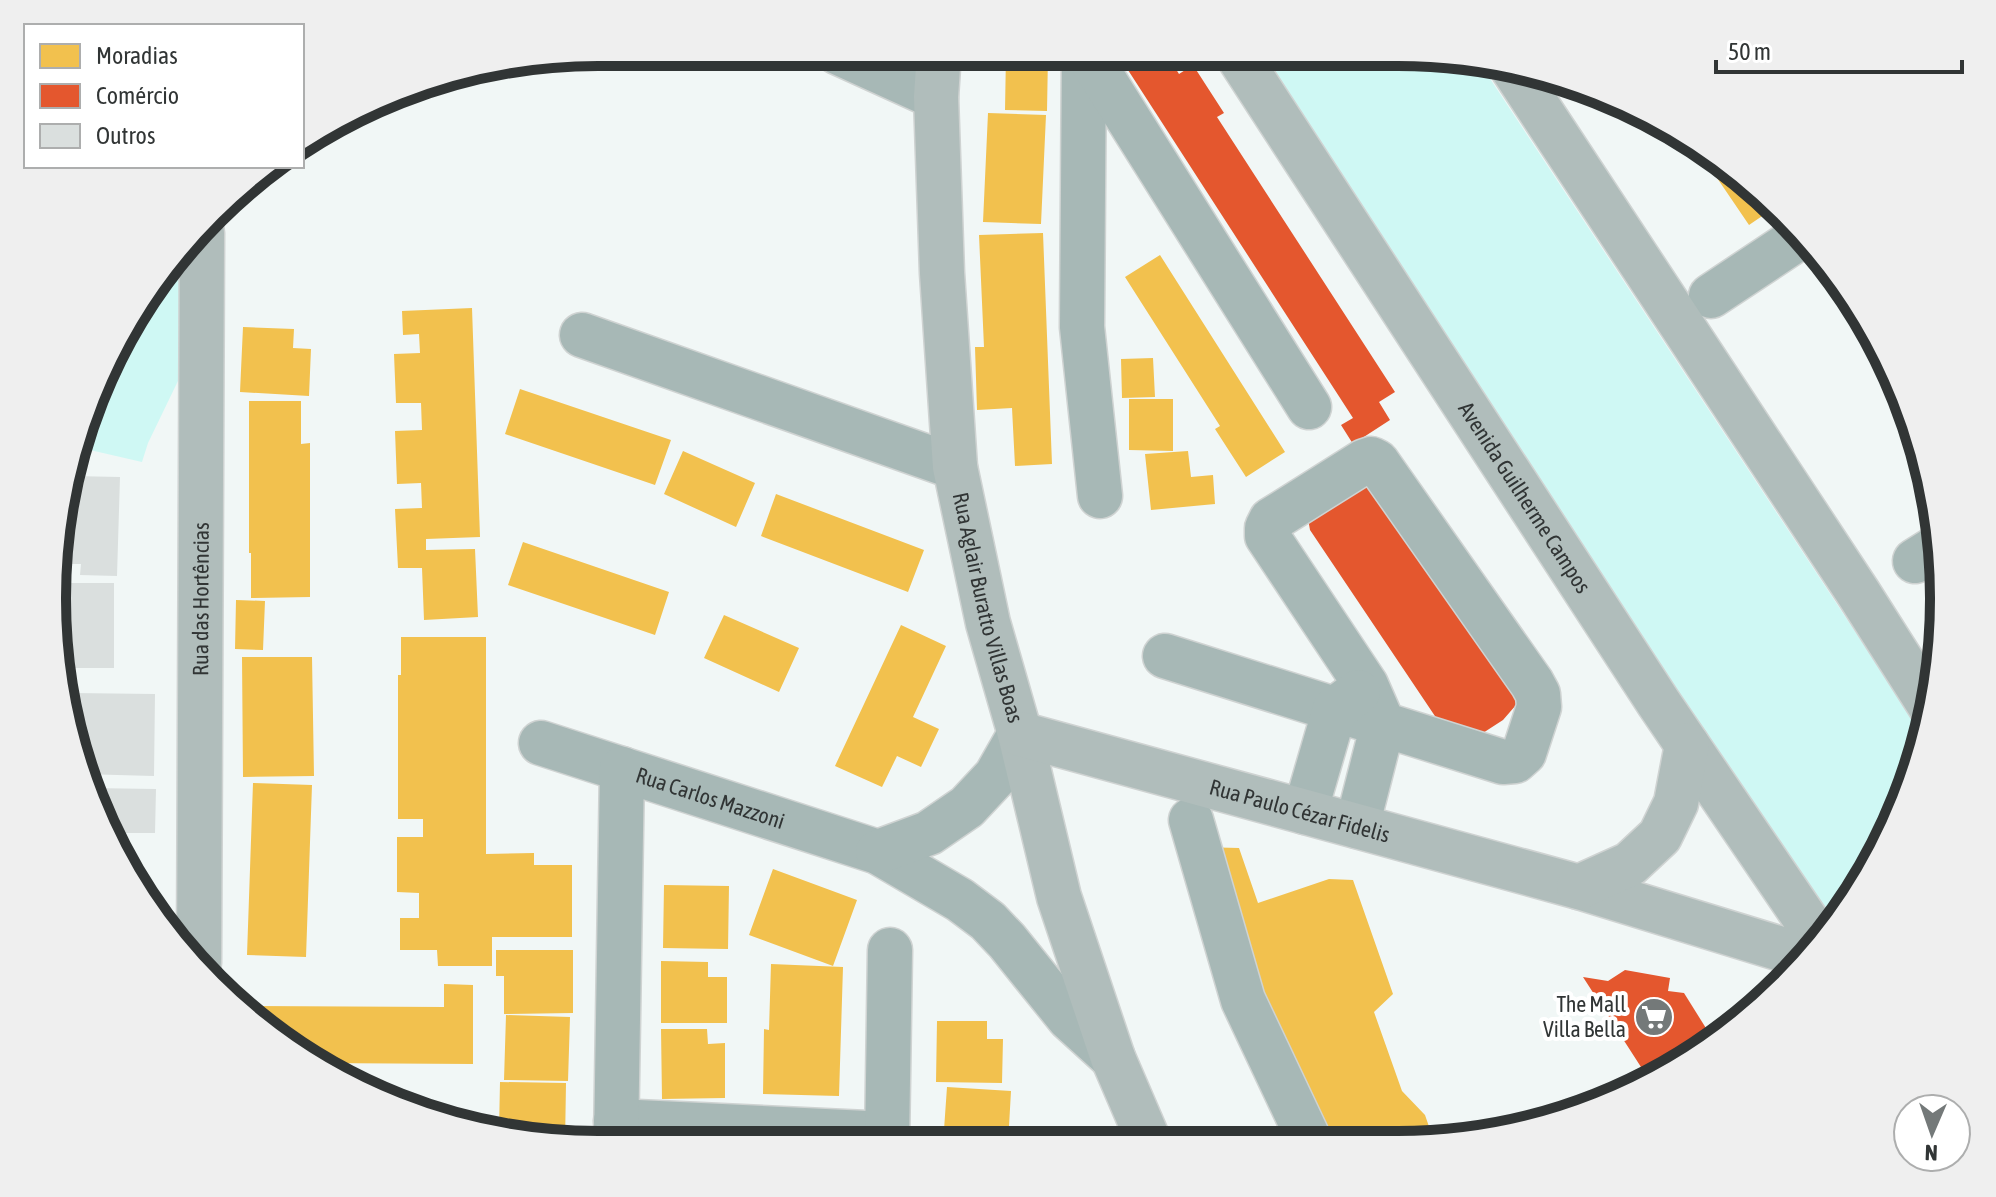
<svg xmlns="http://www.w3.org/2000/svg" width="1996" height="1197" viewBox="0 0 1996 1197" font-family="'Asap Condensed',sans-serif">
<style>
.green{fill:#cff8f4}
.homes{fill:#f2c14e}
.shops{fill:#e4572e}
.building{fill:#dadfde}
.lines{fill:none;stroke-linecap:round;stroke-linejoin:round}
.minor-casing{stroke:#cfd3d2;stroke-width:47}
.major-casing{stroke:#cfd3d2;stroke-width:47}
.minor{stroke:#a7b8b6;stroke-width:44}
.major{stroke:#b0bdbb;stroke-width:44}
.labels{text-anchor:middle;stroke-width:8;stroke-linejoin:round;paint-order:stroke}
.street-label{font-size:22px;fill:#313535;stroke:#fff}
.poi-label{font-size:22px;fill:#313535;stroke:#fff;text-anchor:end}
.rim{fill:none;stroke:#313535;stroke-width:10}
</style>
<rect width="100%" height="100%" fill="#f1f7f6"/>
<path class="green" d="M 1242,53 L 1434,53 L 1479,62 L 1924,736 L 1902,808 L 1852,902 L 1829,929 Z
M 187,249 L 191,354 L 148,443 L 142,462 L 77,447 L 81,423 L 144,295 Z"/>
<path class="homes" d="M 1006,54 L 1048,55 L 1047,111 L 1005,110 Z
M 988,113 L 1046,115 L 1041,224 L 983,222 Z
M 1701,144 L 1777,206 L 1749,225 L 1696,147 Z
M 1043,233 L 1052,464 L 1015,466 L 1012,408 L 977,410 L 975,347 L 984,347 L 979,235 Z
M 1160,255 L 1285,452 L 1246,477 L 1215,429 L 1220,426 L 1125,277 Z
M 472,308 L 480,537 L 426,539 L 426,550 L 475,549 L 478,617 L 424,620 L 422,568 L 398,568 L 395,509 L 422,508 L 421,483 L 397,484 L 395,431 L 422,430 L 421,403 L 396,403 L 394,354 L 420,353 L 419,334 L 403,335 L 402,311 Z
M 243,327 L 294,329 L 293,348 L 311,349 L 309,396 L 240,392 Z
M 1153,358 L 1155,397 L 1122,398 L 1121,359 Z
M 520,389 L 671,440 L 655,485 L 505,434 Z
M 1129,399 L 1173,399 L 1173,451 L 1129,450 Z
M 249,401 L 301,401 L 301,444 L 310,443 L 310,597 L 251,598 L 251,553 L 249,553 Z
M 683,451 L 755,483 L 736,527 L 664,494 Z
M 1188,451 L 1191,477 L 1213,475 L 1215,504 L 1151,510 L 1145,454 Z
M 776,494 L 924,550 L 908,592 L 761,536 Z
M 523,542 L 669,592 L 655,635 L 508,585 Z
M 236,600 L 265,601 L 263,650 L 235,649 Z
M 724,615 L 799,648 L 779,692 L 704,658 Z
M 901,625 L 946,646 L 913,717 L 939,729 L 921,767 L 897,756 L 882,787 L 835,766 Z
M 401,637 L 486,637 L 486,854 L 534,853 L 534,865 L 572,865 L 572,937 L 492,937 L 492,966 L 438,966 L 437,950 L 400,950 L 400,918 L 419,918 L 419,893 L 397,892 L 397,837 L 423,837 L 423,819 L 398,819 L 398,675 L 401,675 Z
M 242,657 L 312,657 L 314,776 L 243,777 Z
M 253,783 L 312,785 L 306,957 L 247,955 Z
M 1200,847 L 1239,848 L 1258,903 L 1329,879 L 1353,880 L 1393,994 L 1374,1012 L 1402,1091 L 1425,1115 L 1435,1144 L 1324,1144 Z
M 773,869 L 857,900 L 833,966 L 749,935 Z
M 664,885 L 729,886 L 728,949 L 663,948 Z
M 496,950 L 573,950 L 573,1013 L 504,1014 L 504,976 L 496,976 Z
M 661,961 L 708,962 L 708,977 L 727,977 L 727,1023 L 661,1023 Z
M 771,964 L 843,967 L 839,1096 L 763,1094 L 764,1029 L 769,1030 Z
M 444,984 L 473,985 L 473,1064 L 315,1063 L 295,1053 L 253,1014 L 253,1006 L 444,1007 Z
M 506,1015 L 570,1017 L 568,1081 L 504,1080 Z
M 937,1021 L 987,1021 L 987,1039 L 1003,1039 L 1002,1083 L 936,1082 Z
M 661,1029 L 707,1029 L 708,1044 L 725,1043 L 725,1098 L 662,1099 Z
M 500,1082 L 566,1083 L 565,1144 L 499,1131 Z
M 947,1087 L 1011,1091 L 1008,1144 L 943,1144 Z"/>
<path class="shops" d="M 1117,53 L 1166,53 L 1179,74 L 1193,65 L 1224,113 L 1217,117 L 1395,392 L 1379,402 L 1390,420 L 1353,444 L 1341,425 L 1353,418 Z
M 1368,480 L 1516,695 L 1516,705 L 1503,720 L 1469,742 L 1447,734 L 1310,530 L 1307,513 Z
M 1625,970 L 1670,978 L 1668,991 L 1684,993 L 1714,1041 L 1670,1072 L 1650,1081 L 1583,977 L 1608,981 Z"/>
<path class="building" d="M 72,476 L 120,477 L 117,576 L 80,575 L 81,564 L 58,564 Z
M 54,583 L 114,583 L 114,668 L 64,668 L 58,634 L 62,634 L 62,611 L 54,611 L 52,598 Z
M 65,680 L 73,680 L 72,693 L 155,694 L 154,776 L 81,774 Z
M 89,788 L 156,789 L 155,833 L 113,833 Z"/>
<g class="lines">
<g class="minor-casing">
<g id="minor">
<path d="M 837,52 L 936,97"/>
<path d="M 1084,53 L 1082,327 L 1100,496"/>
<path d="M 1087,53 L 1309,407"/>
<path d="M 1711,296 L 1803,235"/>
<path d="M 582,335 L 955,467"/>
<path d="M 1915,561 L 1939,546"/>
<path d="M 1165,656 L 1503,762 L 1515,761 L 1524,753 L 1539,707 L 1538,694 L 1532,683 L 1377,462 L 1371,459 L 1365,461 L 1271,520 L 1267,528 L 1267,536 L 1366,685 L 1383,724 L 1357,826"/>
<path id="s1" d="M 541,743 L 878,852 L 960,900 L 988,921 L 1007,941 L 1069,1018 L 1113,1058"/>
<path d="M 1305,812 L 1335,709 L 1358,692"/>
<path d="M 1191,820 L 1243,1000 L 1311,1144"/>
<path d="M 878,852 L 929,833 L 967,807 L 996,776 L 1020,734"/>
<path d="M 616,1121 L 888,1134"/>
<path d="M 616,1144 L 622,769"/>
<path d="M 887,1144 L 890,950"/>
</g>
</g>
<g class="major-casing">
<g id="major">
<path id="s2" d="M 939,52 L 936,97 L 942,273 L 955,467 L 988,623 L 1020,734 L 1059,897 L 1113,1058 L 1150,1144"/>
<path id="s3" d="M 1236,53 L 1658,702 L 1819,939"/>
<path d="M 1513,69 L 1859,594 L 1932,709"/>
<path id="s4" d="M 1020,734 L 1579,887 L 1804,956"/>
<path d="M 1579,887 L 1630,864 L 1660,836 L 1676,803 L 1687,745"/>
<path id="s5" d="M 199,963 L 202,233"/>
</g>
</g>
<use href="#minor" class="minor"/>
<use href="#major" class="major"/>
</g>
<defs>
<g id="supermarket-disc" transform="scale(2)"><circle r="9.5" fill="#747979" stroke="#fff"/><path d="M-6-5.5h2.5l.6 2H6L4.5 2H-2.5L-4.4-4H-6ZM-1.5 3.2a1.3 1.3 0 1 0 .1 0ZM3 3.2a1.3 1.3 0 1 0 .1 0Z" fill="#fff"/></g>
</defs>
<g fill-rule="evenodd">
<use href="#supermarket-disc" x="1654" y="1017"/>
</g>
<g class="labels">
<g class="street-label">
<text dy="8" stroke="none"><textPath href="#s3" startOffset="530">Avenida Guilherme Campos</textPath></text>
<text dy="8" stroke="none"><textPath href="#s5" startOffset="364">Rua das Hortências</textPath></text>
<text dy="8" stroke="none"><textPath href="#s2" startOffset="560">Rua Aglair Buratto Villas Boas</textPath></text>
<text dy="8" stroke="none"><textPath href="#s1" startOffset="178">Rua Carlos Mazzoni</textPath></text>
<text dy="8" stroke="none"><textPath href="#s4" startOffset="290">Rua Paulo Cézar Fidelis</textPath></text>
</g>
<g class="poi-label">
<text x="1626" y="1012">The Mall<tspan x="1626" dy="25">Villa Bella</tspan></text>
</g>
</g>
<path d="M0 0H1996V1197H0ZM598 66H1398A532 532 0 0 1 1930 598V599A532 532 0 0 1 1398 1131H598A532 532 0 0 1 66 599V598A532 532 0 0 1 598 66Z" fill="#efefef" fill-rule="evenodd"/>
<path class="rim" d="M598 66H1398A532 532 0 0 1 1930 598V599A532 532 0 0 1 1398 1131H598A532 532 0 0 1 66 599V598A532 532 0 0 1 598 66Z"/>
<rect x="24" y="24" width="280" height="144" fill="#ffffff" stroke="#adaeae" stroke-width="2"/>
<rect x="40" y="44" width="40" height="24" fill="#f2c14e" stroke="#adaeae" stroke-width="2"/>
<text x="96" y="64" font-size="24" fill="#313535">Moradias</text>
<rect x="40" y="84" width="40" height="24" fill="#e4572e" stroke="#adaeae" stroke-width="2"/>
<text x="96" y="104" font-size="24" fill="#313535">Comércio</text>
<rect x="40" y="124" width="40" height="24" fill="#dadfde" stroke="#adaeae" stroke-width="2"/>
<text x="96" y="144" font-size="24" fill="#313535">Outros</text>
<g transform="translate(1932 1133) rotate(182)"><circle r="38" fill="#ffffff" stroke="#adaeae" stroke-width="2"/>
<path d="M0-6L14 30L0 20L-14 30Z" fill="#747979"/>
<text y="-12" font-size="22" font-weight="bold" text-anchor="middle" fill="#313535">N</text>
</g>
<path d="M1716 60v12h246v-12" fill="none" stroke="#313535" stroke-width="4"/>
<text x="1728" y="60" font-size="24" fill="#313535" stroke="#ffffff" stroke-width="6" paint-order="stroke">50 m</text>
</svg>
